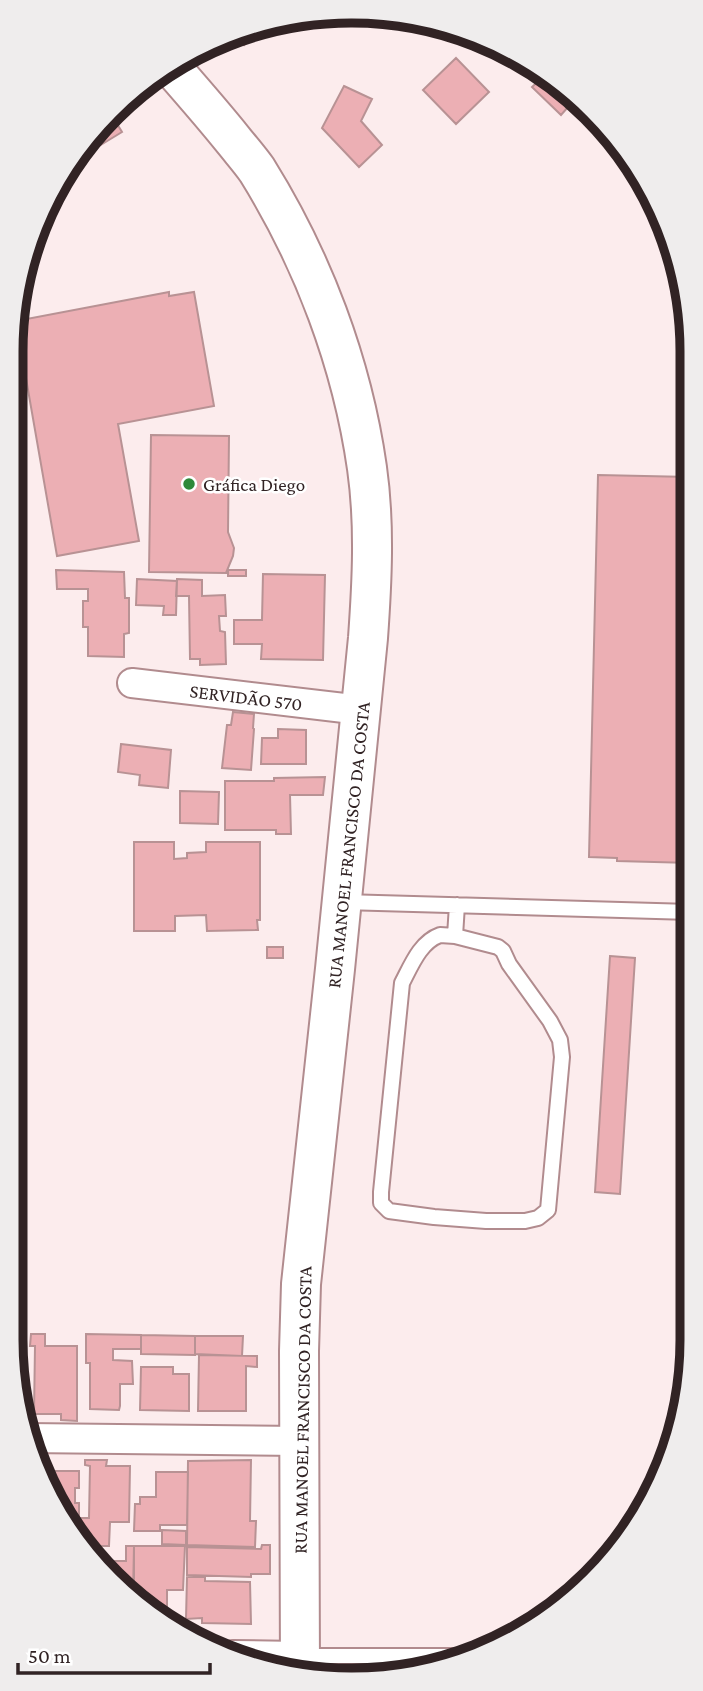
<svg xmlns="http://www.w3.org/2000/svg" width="703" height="1691" viewBox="0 0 703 1691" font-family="'Crimson Pro',serif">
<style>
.building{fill:#ecafb4;stroke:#b89294;stroke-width:2}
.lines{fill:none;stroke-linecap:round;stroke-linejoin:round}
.service-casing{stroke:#b18b8e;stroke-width:18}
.minor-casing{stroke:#b18b8e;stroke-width:32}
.secondary-casing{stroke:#b18b8e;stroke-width:42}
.service{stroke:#fff;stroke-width:14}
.minor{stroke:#fff;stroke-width:28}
.secondary{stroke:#fff;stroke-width:38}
.poi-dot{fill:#2e8939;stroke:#fff;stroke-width:2.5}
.labels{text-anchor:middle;stroke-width:5;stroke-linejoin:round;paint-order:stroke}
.poi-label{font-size:19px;fill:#312324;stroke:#fff;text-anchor:start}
.street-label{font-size:19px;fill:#312324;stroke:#fff}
.rim{fill:none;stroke:#312324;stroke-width:9}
</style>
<rect width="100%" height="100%" fill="#fceced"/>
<path class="building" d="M 259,30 L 244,45 L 235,36 Z
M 456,58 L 489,92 L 456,124 L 423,90 Z
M 546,74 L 559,81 L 576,98 L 561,115 L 532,87 Z
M 344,86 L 372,99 L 361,121 L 382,145 L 359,167 L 322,128 Z
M 111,114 L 122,132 L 76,160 L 95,126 Z
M 169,292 L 169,296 L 194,292 L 214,406 L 118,424 L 139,541 L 57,556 L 16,321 Z
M 151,435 L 229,436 L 228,532 L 234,548 L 233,556 L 226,573 L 149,572 Z
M 598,475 L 690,477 L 691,863 L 617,861 L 617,858 L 589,857 Z
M 56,570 L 124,572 L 125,598 L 129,598 L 129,633 L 124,634 L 124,657 L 88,656 L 88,627 L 83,627 L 83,601 L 88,601 L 88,589 L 57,589 Z
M 228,570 L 246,570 L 246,576 L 228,576 Z
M 263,574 L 325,575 L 323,660 L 261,659 L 262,644 L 234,644 L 234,620 L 262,620 Z
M 137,579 L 177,581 L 176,615 L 163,615 L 164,606 L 136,605 Z
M 177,579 L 202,580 L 202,596 L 225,595 L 226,616 L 219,616 L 220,631 L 225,632 L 226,664 L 200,665 L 200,659 L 190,659 L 189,596 L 176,596 Z
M 233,712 L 254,714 L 253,728 L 254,729 L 251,770 L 222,768 L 227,725 L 231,725 Z
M 278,729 L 306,730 L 306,764 L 261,764 L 262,738 L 278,738 Z
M 121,744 L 171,750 L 168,788 L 139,785 L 140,775 L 118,772 Z
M 325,777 L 323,795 L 290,795 L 291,834 L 276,834 L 276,830 L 225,830 L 225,781 L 274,781 L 274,778 Z
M 180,791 L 219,792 L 218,824 L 180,823 Z
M 134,842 L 174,842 L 174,859 L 187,858 L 187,853 L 206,852 L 206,842 L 260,842 L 260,920 L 257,920 L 258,930 L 207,931 L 206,915 L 175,916 L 175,931 L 134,931 Z
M 267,947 L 283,947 L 283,958 L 267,958 Z
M 610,956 L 635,958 L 620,1194 L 595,1192 Z
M 31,1334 L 45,1334 L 45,1346 L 77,1346 L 77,1421 L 61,1420 L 61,1414 L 34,1414 L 35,1346 L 30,1346 Z
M 86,1334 L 141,1335 L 141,1349 L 113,1349 L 113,1360 L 132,1361 L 133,1384 L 120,1384 L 120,1406 L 119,1410 L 90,1409 L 90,1363 L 86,1363 Z
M 141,1335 L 195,1336 L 195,1355 L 141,1354 Z
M 195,1336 L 243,1336 L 242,1356 L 195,1354 Z
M 199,1355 L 257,1356 L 257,1367 L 246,1366 L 246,1411 L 198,1411 Z
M 141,1367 L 173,1367 L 173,1374 L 189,1374 L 189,1411 L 140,1410 Z
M 16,1372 L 25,1372 L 25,1408 L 22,1408 Z
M 85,1460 L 107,1460 L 106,1466 L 130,1466 L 129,1522 L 110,1522 L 109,1546 L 84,1546 L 79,1536 L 79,1518 L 89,1518 L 90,1466 L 85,1465 Z
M 251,1460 L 250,1521 L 256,1521 L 255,1547 L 187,1545 L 188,1461 Z
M 41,1471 L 79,1471 L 79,1488 L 75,1488 L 75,1503 L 79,1503 L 79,1536 Z
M 156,1472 L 188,1472 L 187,1525 L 160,1525 L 160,1531 L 134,1531 L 135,1504 L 140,1504 L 140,1497 L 156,1497 Z
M 162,1530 L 186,1531 L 186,1545 L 162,1544 Z
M 262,1545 L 270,1545 L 270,1574 L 251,1574 L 251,1577 L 187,1575 L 187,1547 L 261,1549 Z
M 126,1546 L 134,1546 L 134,1591 L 128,1591 L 93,1561 L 126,1561 Z
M 134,1546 L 185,1546 L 183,1590 L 167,1590 L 167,1623 L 133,1596 Z
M 187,1577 L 205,1577 L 205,1581 L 250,1582 L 251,1624 L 202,1623 L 202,1618 L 186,1619 Z"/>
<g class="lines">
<g class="service-casing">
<path id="service" d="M 343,902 L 691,912
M 440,935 L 455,936 L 498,947 L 503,951 L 509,964 L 550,1021 L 560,1040 L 562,1057 L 548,1210 L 538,1218 L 525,1221 L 486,1221 L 434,1217 L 389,1211 L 381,1203 L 381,1192 L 402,983 C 411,966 420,942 440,935 Z
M 455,936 L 457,905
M 301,1656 L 459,1656"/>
</g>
<g class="minor-casing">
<path id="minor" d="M 132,683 L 361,710
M 27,1438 L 300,1441
M 233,1655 L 299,1656"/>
</g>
<g class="secondary-casing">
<path id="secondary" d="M 172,68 C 193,92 214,116 234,141 C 242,151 250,160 257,170 C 313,260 352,363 367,468 C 375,524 372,582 368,638 L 335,969 L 301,1284 L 299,1351 L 300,1674"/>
</g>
<use href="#service" class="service"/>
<use href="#minor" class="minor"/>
<use href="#secondary" class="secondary"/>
</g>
<circle class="poi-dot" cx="189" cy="484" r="7"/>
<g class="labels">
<g class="poi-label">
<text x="203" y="491">Gráfica Diego</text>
</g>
<g class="street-label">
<text transform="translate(246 697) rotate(7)" y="7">SERVIDÃO 570</text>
<text transform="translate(348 845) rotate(-84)" y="7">RUA MANOEL FRANCISCO DA COSTA</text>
<text transform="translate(302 1410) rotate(-89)" y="7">RUA MANOEL FRANCISCO DA COSTA</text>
</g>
</g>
<path d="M0 0H703V1691H0ZM351 23H352A328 328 0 0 1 680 351V1340A328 328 0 0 1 352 1668H351A328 328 0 0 1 23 1340V351A328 328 0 0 1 351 23Z" fill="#efeded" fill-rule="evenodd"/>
<path class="rim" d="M351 23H352A328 328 0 0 1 680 351V1340A328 328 0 0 1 352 1668H351A328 328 0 0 1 23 1340V351A328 328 0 0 1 351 23Z"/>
<path d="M18 1663v10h192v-10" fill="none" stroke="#312324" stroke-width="3.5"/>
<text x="28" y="1663" font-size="21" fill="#312324" stroke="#ffffff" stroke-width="5" paint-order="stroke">50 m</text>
</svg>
